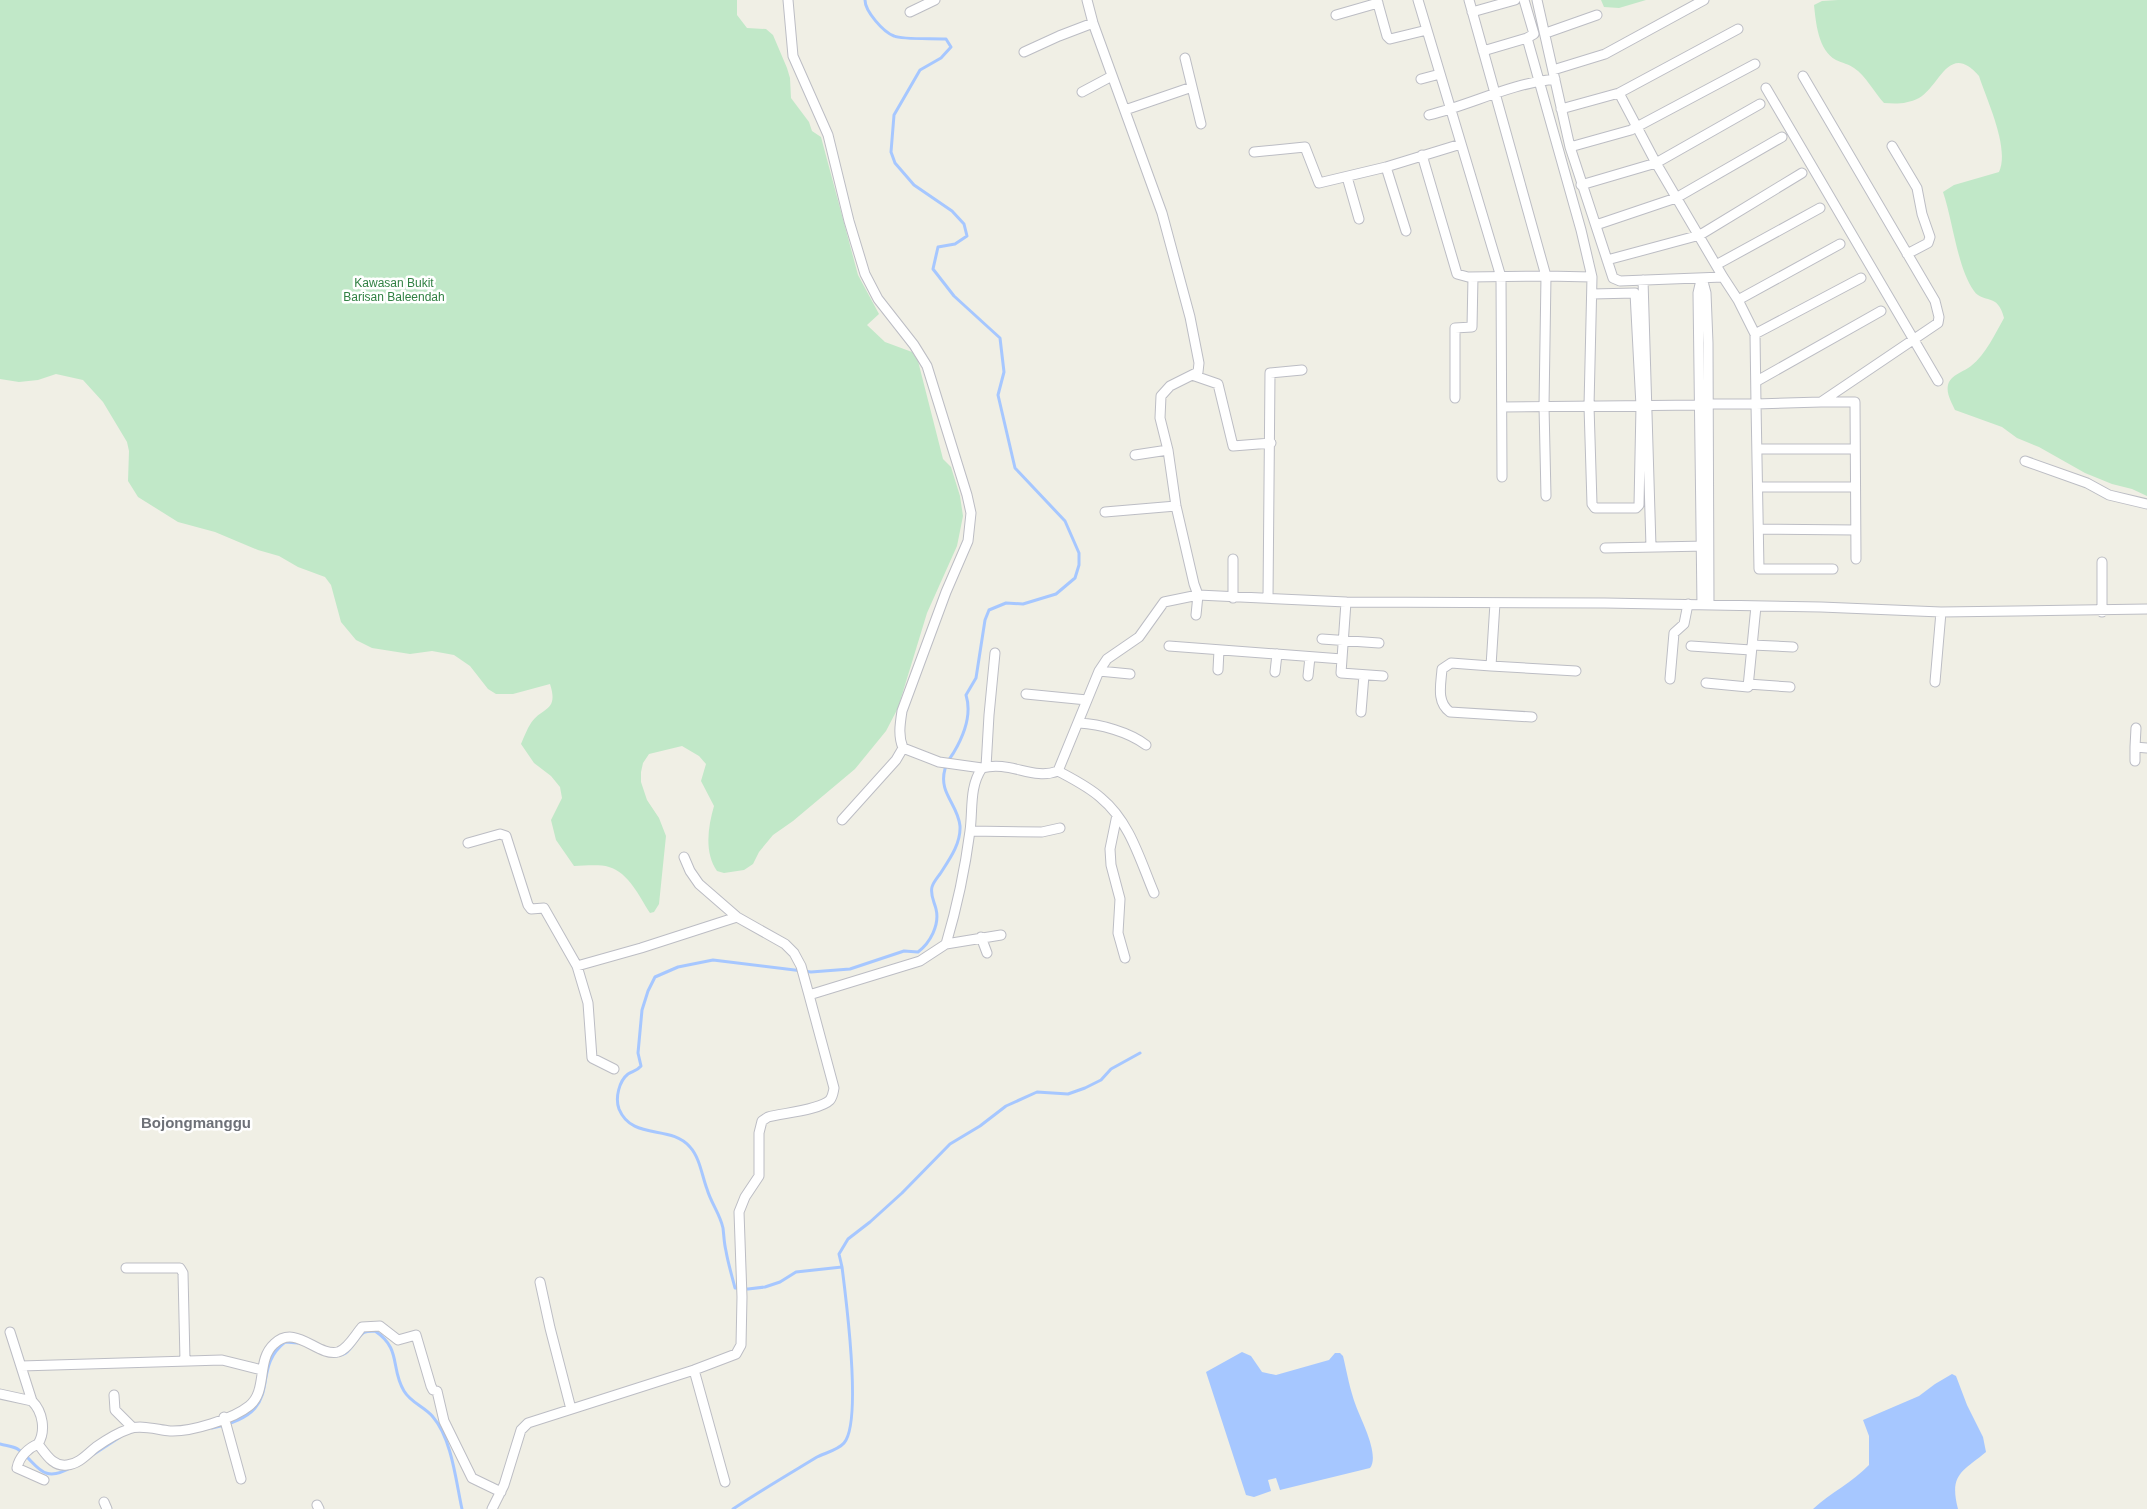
<svg xmlns="http://www.w3.org/2000/svg" width="2147" height="1509" viewBox="0 0 2147 1509" font-family="Helvetica,sans-serif">
<style>
.green{fill:#c1e8c8}
.water{fill:#a6c7ff}
.lines{fill:none;stroke-linecap:round;stroke-linejoin:round}
.stream{stroke:#a6c7ff;stroke-width:3}
.street-casing{stroke:#bcbdc4;stroke-width:11}
.street{stroke:#fff;stroke-width:9}
.labels{text-anchor:middle;stroke-width:5;stroke-linejoin:round;paint-order:stroke}
.park-label{font-size:12px;fill:#318143;stroke:#fff}
.quarter-label{font-size:15px;font-weight:bold;fill:#6e7178;stroke:#fff}
</style>
<rect width="100%" height="100%" fill="#f0efe5"/>
<path class="green" d="M 0,0 L 737,0 L 737,15 L 747,28 L 766,29 L 773,35 L 787,68 L 790,78 L 791,98 L 809,122 L 812,131 L 821,137 L 858,275 L 879,314 L 867,325 L 885,342 L 912,352 L 918,361 L 943,459 L 951,467 L 960,496 L 963,516 L 957,546 L 927,613 L 898,708 L 886,731 L 855,769 L 793,821 L 773,835 L 759,852 L 753,864 L 744,870 L 724,873 L 717,871 C 704,852 708,827 714,806 L 701,781 L 706,764 L 699,756 L 682,746 L 649,754 L 643,763 L 641,772 L 641,782 L 647,800 L 659,818 L 666,836 L 659,904 L 654,912 L 650,913 C 639,896 629,873 609,867 C 599,864 584,866 574,866 L 556,840 L 551,820 L 562,798 L 560,787 L 551,776 L 534,763 L 521,744 C 524,737 527,729 531,723 C 542,707 559,712 550,684 L 513,694 L 496,694 L 488,689 L 470,666 L 454,655 L 432,651 L 410,654 L 372,648 L 356,640 L 341,622 L 331,585 L 325,577 L 298,567 L 279,556 L 258,550 L 215,532 L 178,522 L 138,497 L 128,481 L 129,451 L 127,442 L 103,402 L 83,380 L 56,374 L 38,380 L 19,382 L 0,379 Z
M 1601,0 L 1646,0 L 1619,8 L 1604,7 Z
M 1838,0 L 2147,0 L 2147,496 L 2132,489 L 2112,484 L 2085,473 L 2039,447 L 2017,438 L 2002,427 L 1955,410 C 1952,403 1946,394 1948,385 C 1951,374 1964,372 1971,366 C 1986,354 1995,334 2004,318 C 1998,292 1983,304 1974,291 C 1957,267 1953,221 1943,192 L 1954,185 L 1999,172 C 2010,148 1987,101 1979,76 C 1949,41 1940,86 1919,98 C 1907,104 1897,104 1884,103 C 1874,92 1866,76 1854,68 C 1849,64 1842,63 1836,60 C 1818,50 1816,23 1814,5 L 1822,1 Z"/>
<path class="water" d="M 1242,1352 L 1251,1356 L 1262,1372 L 1276,1375 L 1329,1360 L 1335,1353 L 1340,1353 L 1343,1356 C 1347,1373 1350,1390 1356,1406 C 1361,1420 1380,1455 1370,1468 L 1284,1489 L 1280,1490 L 1276,1478 L 1268,1480 L 1271,1491 L 1254,1497 L 1246,1495 L 1206,1372 Z
M 1952,1374 L 1956,1376 L 1967,1405 L 1983,1437 L 1986,1452 C 1962,1472 1949,1474 1958,1509 L 1813,1509 C 1830,1493 1853,1482 1869,1465 L 1869,1436 L 1863,1420 L 1919,1396 L 1935,1384 Z"/>
<g class="lines">
<path class="stream" d="M 842,1267 L 839,1254 L 848,1239 L 870,1222 L 902,1193 L 950,1144 L 980,1126 L 1006,1106 L 1037,1092 L 1068,1094 L 1085,1088 L 1101,1080 L 1111,1069 L 1140,1053
M 332,1355 C 349,1360 353,1341 363,1333 C 366,1331 371,1331 375,1331 C 402,1349 390,1368 404,1391 C 411,1403 425,1407 433,1417 C 452,1439 456,1482 462,1509
M 212,1428 C 290,1412 247,1372 285,1342 L 298,1343
M 0,1444 C 6,1446 14,1446 19,1450 C 38,1464 41,1485 72,1467
M 94,1454 L 120,1437
M 733,1509 C 760,1491 789,1474 817,1457 C 825,1453 838,1450 844,1443 C 862,1422 846,1298 842,1267 L 796,1272 L 780,1282 L 765,1287 L 748,1289 L 735,1288 C 732,1276 728,1263 726,1251 C 724,1243 724,1236 723,1228 C 720,1214 711,1203 707,1189 C 702,1176 700,1158 690,1147 C 671,1124 632,1141 619,1109 C 615,1098 619,1081 628,1074 C 633,1071 637,1071 641,1066 L 638,1053 L 642,1010 L 648,991 L 655,977 L 678,967 L 713,960 L 811,972 L 850,969 L 904,951 L 918,952 C 930,943 940,925 936,909 C 934,901 930,895 932,887 C 933,883 937,878 940,874 C 949,860 961,844 960,826 C 958,804 938,793 945,769 C 946,763 951,757 954,752 C 964,735 972,714 966,695 L 976,678 L 985,620 L 989,610 L 1006,603 L 1023,604 L 1056,594 L 1075,578 L 1079,565 L 1079,553 L 1065,521 L 1015,468 L 998,395 L 1004,372 L 1000,338 L 954,296 L 933,269 L 938,247 L 955,244 L 967,236 L 964,224 L 952,211 L 914,185 L 895,163 L 891,152 L 894,115 L 920,70 L 941,58 L 951,47 L 946,39 C 934,38 903,40 894,36 C 883,32 865,11 865,0"/>
<g class="street-casing">
<path id="street" d="M 788,0 L 793,56 L 828,135 L 849,221 L 865,274 L 878,299 L 914,345 L 927,366 L 967,495 L 971,513 L 968,541 L 946,592 L 902,711 C 900,724 898,736 903,748 L 939,762 L 982,768
M 1087,0 L 1093,23 L 1162,213 L 1190,317 L 1199,363 L 1198,372 L 1170,386 L 1161,396 L 1160,418 L 1168,450 L 1176,506 L 1194,584 L 1198,595 L 1196,615
M 1377,0 L 1387,36 L 1390,39 L 1427,30
M 1418,0 L 1501,277 L 1502,477
M 1469,0 L 1546,276 L 1592,277
M 1524,0 L 1534,34 L 1527,38 L 1581,230 L 1592,277 L 1589,406 L 1592,504 L 1595,508 L 1636,508 L 1639,505 L 1641,406 L 1635,293 L 1592,294
M 1537,0 L 1570,147 L 1613,278 L 1620,281 L 1723,277
M 910,12 L 935,0
M 1472,12 L 1515,0
M 1336,15 L 1378,3
M 1546,33 L 1597,15
M 1483,51 L 1527,38
M 1024,52 L 1059,36 L 1093,23
M 1185,58 L 1201,124
M 1553,70 L 1605,54 L 1704,0
M 1803,76 L 1935,301 L 1939,317 L 1938,323 L 1821,402 L 1756,404 L 1759,569 L 1833,569
M 1421,79 L 1440,74
M 1766,88 L 1938,381
M 1082,92 L 1112,76
M 1619,93 L 1656,163 L 1723,277 L 1738,300 L 1755,334 L 1756,404 L 1708,404
M 1561,109 L 1619,93 L 1738,29
M 1125,110 L 1192,87
M 1429,115 C 1473,104 1509,84 1555,79
M 1892,146 L 1917,188 L 1922,214 L 1930,237 L 1928,243 L 1907,254
M 1570,147 L 1631,130 L 1755,64
M 1254,152 L 1305,147 L 1319,183 L 1386,167 L 1461,144
M 1422,155 L 1457,274 L 1468,277 L 1546,276 L 1544,406 L 1546,496
M 1386,167 L 1406,231
M 1347,177 L 1359,219
M 1581,185 L 1656,163 L 1760,104
M 1596,225 L 1676,198 L 1782,137
M 1607,260 L 1700,235 L 1802,173
M 1716,265 L 1820,208
M 1702,278 L 1706,293 L 1708,343 L 1709,605
M 1643,280 L 1651,547
M 1701,280 L 1698,293 L 1702,605
M 1738,300 L 1840,244
M 1755,334 L 1861,278
M 1192,375 L 1218,384 L 1233,446 L 1271,443
M 1757,381 L 1881,311
M 1455,398 L 1455,328 L 1472,327 L 1473,277
M 1821,402 L 1855,402 L 1856,559
M 1502,407 L 1701,405
M 1757,449 L 1855,449
M 1135,455 L 1168,450
M 2025,461 L 2087,483 L 2109,495 L 2147,504
M 1758,487 L 1855,487
M 1105,512 L 1176,506
M 1759,529 L 1855,530
M 1605,548 L 1707,546
M 2102,562 L 2102,612
M 1233,598 L 1233,559
M 1268,598 L 1270,373 L 1302,370
M 1346,602 L 1341,673 L 1383,676
M 1495,603 L 1491,666 L 1576,671
M 1322,639 L 1379,643
M 1752,645 L 1793,647
M 1169,646 L 1342,659
M 1691,646 L 1751,650
M 1491,666 L 1451,663 L 1442,669 C 1441,684 1436,702 1450,712 L 1532,717
M 1218,670 L 1219,650
M 1099,671 L 1130,674
M 1275,672 L 1277,654
M 1308,676 L 1310,657
M 1670,679 L 1674,633 L 1684,624 L 1688,604
M 1935,682 L 1941,612
M 1706,683 L 1748,687 L 1756,606
M 1748,684 L 1790,687
M 1026,694 L 1087,700
M 1361,712 L 1364,675
M 1079,723 C 1100,724 1129,732 1146,745
M 2135,747 L 2136,728
M 2135,761 L 2135,747 L 2147,748
M 986,767 L 989,715 L 995,653
M 1058,771 C 1073,779 1089,787 1101,798 C 1130,822 1140,860 1154,893
M 1117,815 L 1110,849 L 1111,865 L 1120,899 L 1118,933 L 1125,958
M 842,820 L 896,760 L 903,748
M 970,831 L 1042,832 L 1060,828
M 468,843 L 500,834 L 506,836 L 528,905 L 531,909 L 544,908 L 577,966 L 588,1003 L 592,1058 L 614,1069
M 684,857 L 690,871 L 699,884 L 737,917 L 785,944 L 794,953 L 801,966 L 809,995
M 981,937 L 987,953
M 946,944 L 1001,935
M 577,966 L 641,948 L 737,917
M 126,1268 L 180,1268 L 183,1273 L 185,1361
M 540,1282 L 550,1328 L 571,1409
M 21,1366 L 222,1360 L 262,1370
M 694,1370 L 725,1482
M 0,1394 L 32,1401 L 10,1332
M 114,1395 L 115,1410 L 132,1427
M 32,1401 C 43,1412 46,1431 38,1444 C 28,1448 19,1457 17,1468 L 44,1480
M 224,1417 L 241,1479
M 38,1444 C 46,1454 53,1467 67,1465 C 79,1464 87,1454 96,1447 C 106,1440 117,1433 129,1429 C 140,1424 158,1430 170,1431 C 191,1432 233,1419 249,1406 C 268,1391 256,1360 274,1344 C 296,1323 317,1357 338,1352 C 348,1349 355,1335 362,1327 L 380,1326 L 398,1340 L 416,1335 L 431,1386 L 433,1390 L 437,1391 L 444,1421 L 472,1478 L 501,1492
M 104,1502 L 107,1509
M 317,1505 L 319,1509
M 492,1509 L 504,1485 L 521,1430 L 528,1423 L 694,1370 L 736,1354 L 741,1345 L 742,1297 L 739,1212 L 745,1197 L 759,1176 L 759,1133 L 762,1121 L 768,1117 C 783,1113 820,1110 830,1100 C 833,1096 833,1093 834,1088 L 809,995 L 920,961 L 946,944 C 957,907 965,869 970,831 C 973,810 969,787 982,768 C 1010,760 1033,781 1058,771 L 1099,671 L 1107,659 L 1139,637 L 1164,602 L 1198,595 L 1346,602 L 1605,603 L 1821,607 L 1941,612 L 2147,609"/>
</g>
<use href="#street" class="street"/>
</g>
<g class="labels">
<g class="park-label">
<text x="394" y="287">Kawasan Bukit<tspan x="394" dy="14">Barisan Baleendah</tspan></text>
</g>
<g class="quarter-label">
<text x="196" y="1128">Bojongmanggu</text>
</g>
</g>
</svg>
